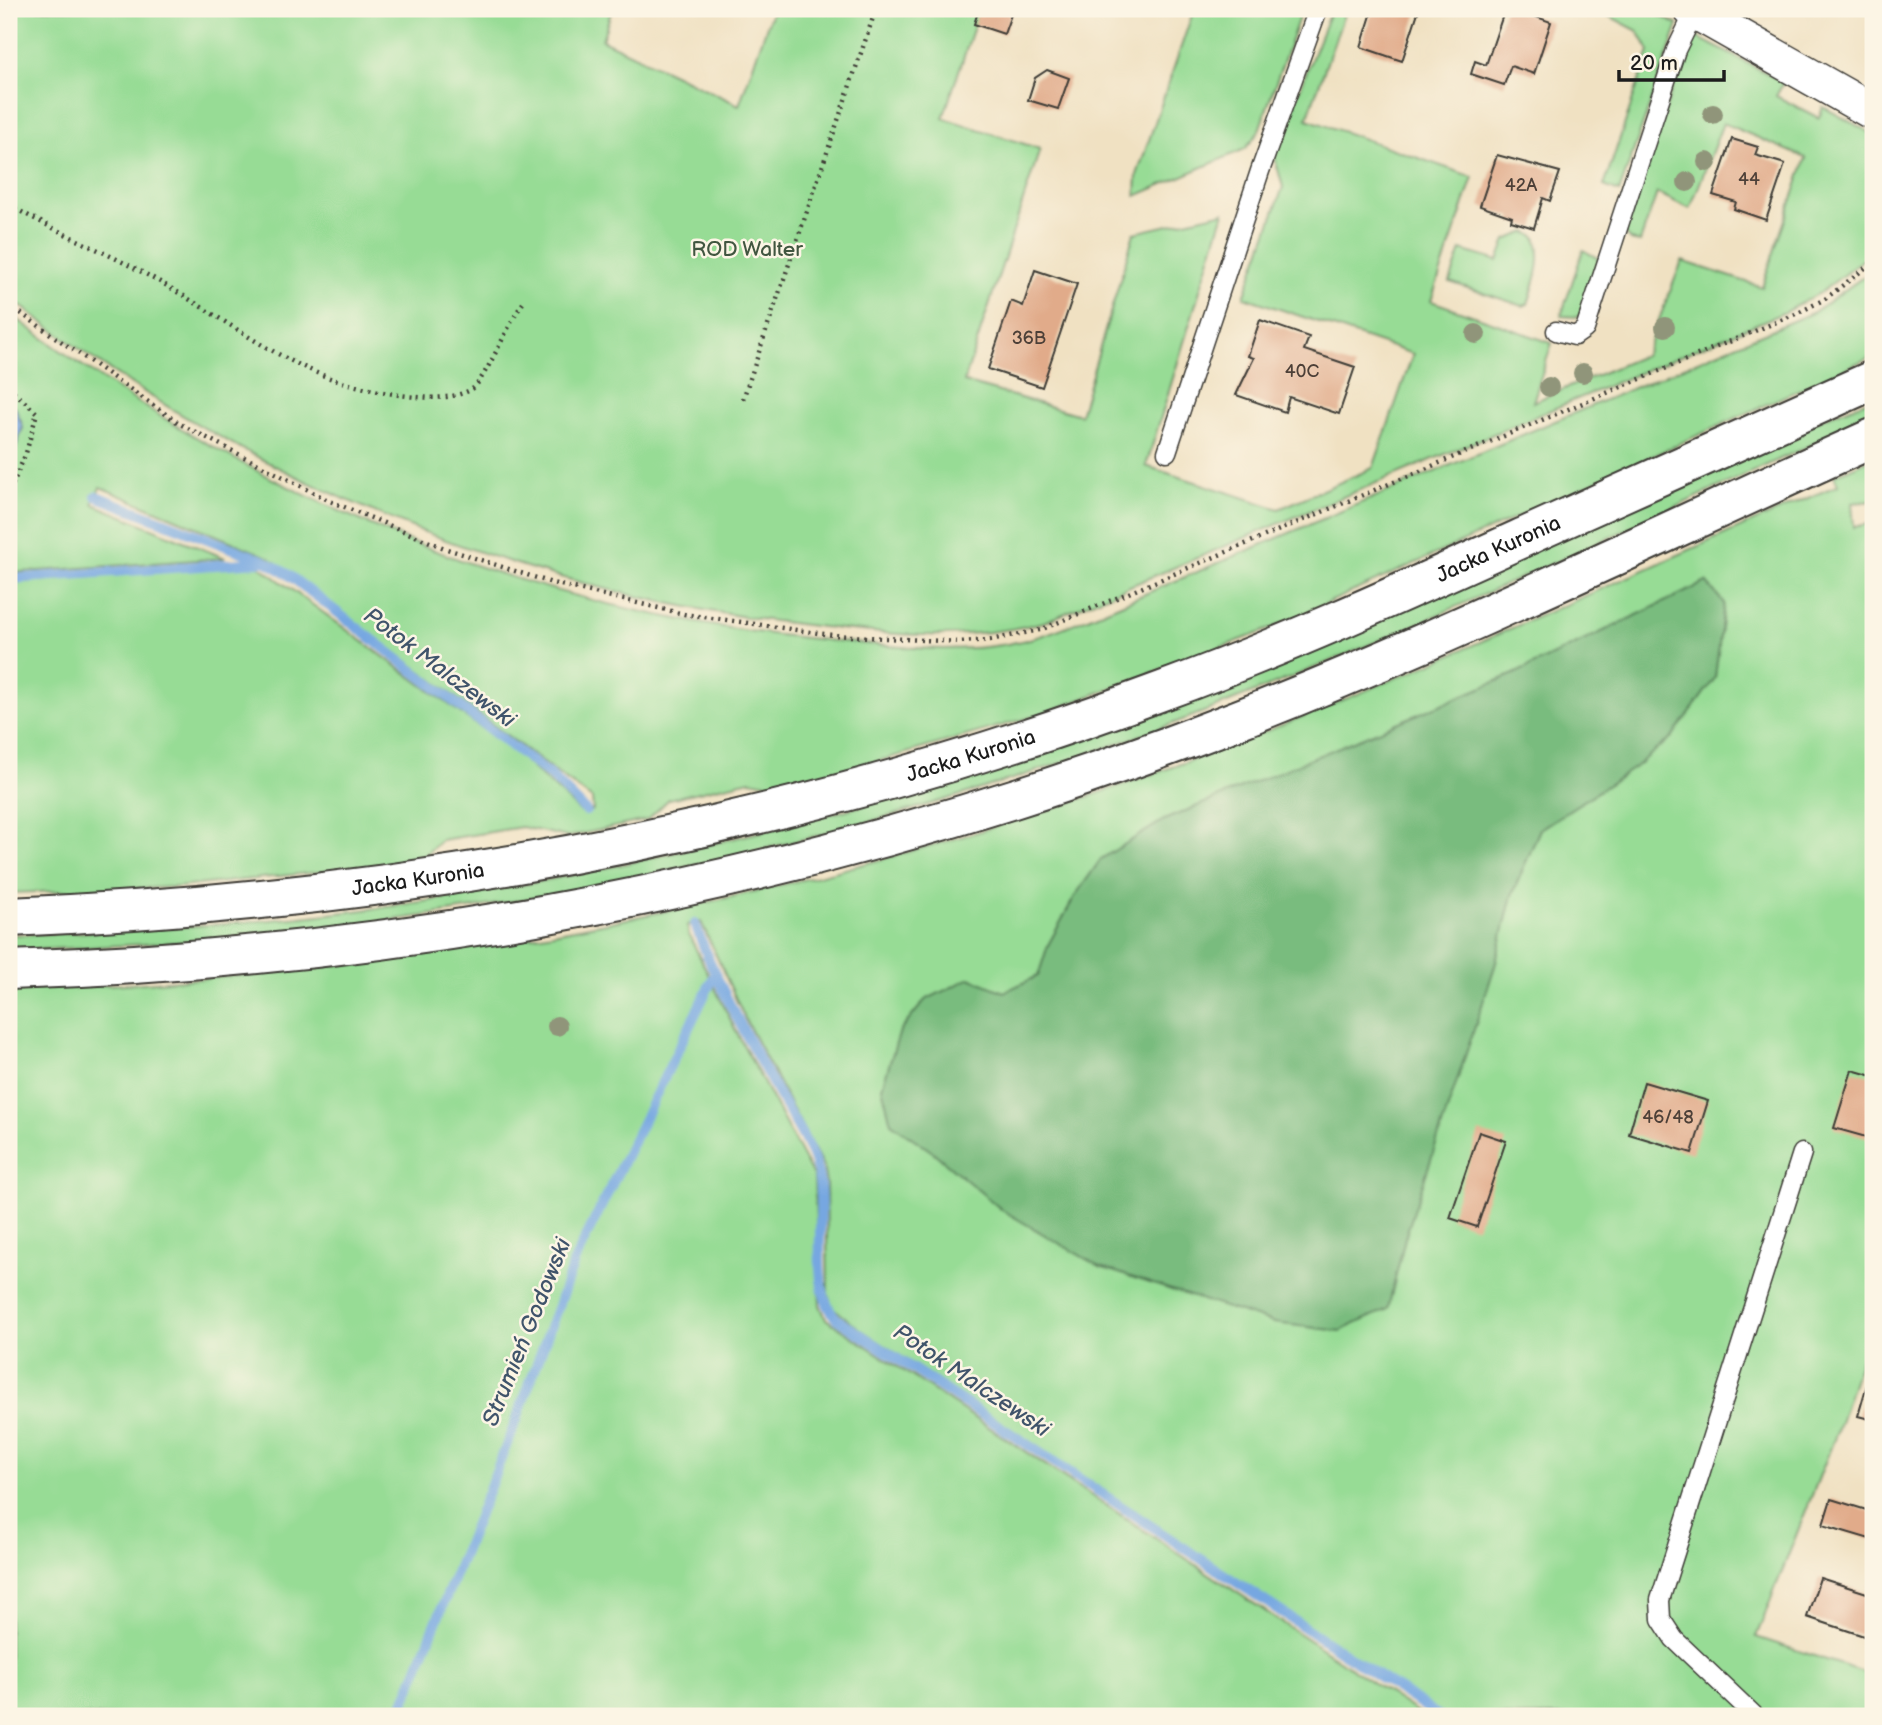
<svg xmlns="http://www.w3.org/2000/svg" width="1882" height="1725" viewBox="0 0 1882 1725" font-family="'Balsamiq Sans',sans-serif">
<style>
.green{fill:#97dc95;stroke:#5a7c58;stroke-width:2}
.forest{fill:#79bc7e;stroke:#4a6c4d;stroke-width:2}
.water{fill:#76a7e1;stroke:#49627e;stroke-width:2}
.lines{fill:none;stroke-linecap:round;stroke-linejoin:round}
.stream{stroke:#76a7e1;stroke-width:10}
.building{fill:#e1ab8a}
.lane-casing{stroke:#3c3a35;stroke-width:21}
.street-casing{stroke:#3c3a35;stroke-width:38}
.primary-casing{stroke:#3c3a35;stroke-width:42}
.path{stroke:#3c3a35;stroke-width:4.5;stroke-dasharray:2 5;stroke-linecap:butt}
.lane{stroke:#fff;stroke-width:18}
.street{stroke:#fff;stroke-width:35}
.primary{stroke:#fff;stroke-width:38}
.tree{fill:#90957a}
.labels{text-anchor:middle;stroke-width:5;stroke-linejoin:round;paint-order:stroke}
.number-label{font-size:18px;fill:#4d4038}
.park-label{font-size:21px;fill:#415640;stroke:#fcf5e5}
.street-label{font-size:21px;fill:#1c1c1c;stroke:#fcf5e5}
.water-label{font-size:23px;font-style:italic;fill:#40546b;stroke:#fcf5e5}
</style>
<rect width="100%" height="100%" fill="#fcf5e5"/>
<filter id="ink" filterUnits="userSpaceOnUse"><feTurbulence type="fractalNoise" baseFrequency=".0143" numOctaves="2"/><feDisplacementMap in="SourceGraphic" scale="14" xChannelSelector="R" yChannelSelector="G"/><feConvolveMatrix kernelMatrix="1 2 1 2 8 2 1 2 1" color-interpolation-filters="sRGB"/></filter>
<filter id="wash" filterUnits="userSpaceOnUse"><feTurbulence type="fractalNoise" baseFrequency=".00686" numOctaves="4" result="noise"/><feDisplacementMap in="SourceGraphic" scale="28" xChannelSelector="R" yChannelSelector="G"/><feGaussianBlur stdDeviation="1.57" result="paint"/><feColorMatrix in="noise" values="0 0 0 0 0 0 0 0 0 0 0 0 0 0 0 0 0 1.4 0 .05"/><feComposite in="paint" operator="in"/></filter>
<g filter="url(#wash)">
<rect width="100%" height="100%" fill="#f0e1c2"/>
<path class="green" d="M 9,9 L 612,9 L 602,40 L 739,105 L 773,9 L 980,9 L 943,118 L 1040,149 L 964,382 L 1080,415 L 1134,233 L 1224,212 L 1146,466 L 1279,509 L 1373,468 L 1413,354 L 1244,297 L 1283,187 L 1274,155 L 1331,9 L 1346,9 L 1307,119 L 1473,177 L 1431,301 L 1552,343 L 1533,402 L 1645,355 L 1682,261 L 1762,287 L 1806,158 L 1723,123 L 1690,209 L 1657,193 L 1640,242 L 1630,240 L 1624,233 L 1685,51 L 1697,37 L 1784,82 L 1776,96 L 1819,118 L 1823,107 L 1873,134 L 1873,252 L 1820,293 L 1785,312 L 1044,622 C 963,643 888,635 806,625 C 514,592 239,477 9,297 Z
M 1194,9 L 1302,9 L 1258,133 L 1245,149 L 1136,196 L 1137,175 Z
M 1609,9 L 1648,9 L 1678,25 L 1619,192 L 1604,186 L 1649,51 L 1638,31 L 1607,15 Z
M 1526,232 L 1536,237 C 1544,260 1535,282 1528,304 L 1523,306 L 1450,282 L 1461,250 L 1498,261 L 1506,240 Z
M 1583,250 L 1599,259 L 1579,317 L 1561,316 Z
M 1873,270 L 1873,356 L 1270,629 L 1039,715 L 788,787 L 750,780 L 669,799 L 647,820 L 567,837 L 522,827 L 441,840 L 419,861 L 179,887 L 9,893 L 9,583 L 258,565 L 518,755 L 582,813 L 593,810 L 592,799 L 268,557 L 100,487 L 93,504 L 225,558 L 9,573 L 9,468 L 23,427 L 15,407 L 9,403 L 9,313 C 248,493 515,610 815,639 C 878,645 945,655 1007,644 C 1037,639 1063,628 1090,617 L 1814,312 Z
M 1873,398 L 1873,417 C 1613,533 1357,662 1088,754 C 837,840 576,900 313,930 C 212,942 110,946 9,951 L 9,935 C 172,930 338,919 499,889 C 622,867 743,837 865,805 Z
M 1873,458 L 1873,501 L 1852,503 L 1854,527 L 1873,523 L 1873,1322 L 1837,1432 L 1756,1637 L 1873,1675 L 1873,1716 L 1445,1716 L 860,1329 L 832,1307 L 828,1293 L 826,1183 L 823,1166 L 746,1021 L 701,922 L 687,925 L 689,935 L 738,1035 L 814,1178 L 820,1305 L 826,1319 L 1423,1716 L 9,1716 L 9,989 C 409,979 836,895 1210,753 C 1422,672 1629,575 1838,485 L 1834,475 Z"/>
<path class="forest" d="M 1706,582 L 1724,603 L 1715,678 L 1672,737 L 1634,768 L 1540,829 L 1512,895 L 1495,966 L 1405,1238 L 1388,1309 L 1340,1331 L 1274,1323 L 1100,1267 L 1002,1210 L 934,1153 L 891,1123 L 882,1087 L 900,1031 L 925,1000 L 970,978 L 1004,992 L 1038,976 L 1048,945 L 1075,896 L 1101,859 L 1164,820 L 1514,674 Z"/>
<path class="water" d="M 9,403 L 15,407 L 23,427 L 9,468 Z"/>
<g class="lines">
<path class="stream" d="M 96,496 L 265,561 L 286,573 L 552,777 L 586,811
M 9,579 L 259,562
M 695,924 C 716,983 747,1037 777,1092 C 791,1117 811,1145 818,1174 C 827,1216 807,1288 837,1319 L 913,1369 L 1439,1716
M 399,1716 L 516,1421 L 574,1262 L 715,974"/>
</g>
<g id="blocks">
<path class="building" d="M 979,9 L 1013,9 L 1004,34 L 974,24 Z
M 1373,9 L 1419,9 L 1402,61 L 1361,47 Z
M 1505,9 L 1514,9 L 1551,22 L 1534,74 L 1511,66 L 1504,85 L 1471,74 L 1475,61 L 1486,65 Z
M 1047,70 L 1069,78 L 1058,109 L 1028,100 L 1035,78 Z
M 1732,139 L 1758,147 L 1755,155 L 1785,164 L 1766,220 L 1734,209 L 1736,202 L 1713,195 Z
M 1497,155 L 1560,172 L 1550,201 L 1543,198 L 1534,228 L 1511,221 L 1512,217 L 1480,206 Z
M 1035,270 L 1077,284 L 1042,387 L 988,369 L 1011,301 L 1023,306 Z
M 1260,320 L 1309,337 L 1304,350 L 1355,367 L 1339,414 L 1289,397 L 1285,412 L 1236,395 L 1254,358 L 1248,356 Z
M 1852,1070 L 1873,1076 L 1873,1139 L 1834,1128 Z
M 1644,1082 L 1708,1101 L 1692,1153 L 1629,1134 Z
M 1479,1132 L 1506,1141 L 1477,1227 L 1450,1218 Z
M 1868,1381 L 1873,1382 L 1873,1420 L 1858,1416 Z
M 1831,1499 L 1873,1512 L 1873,1540 L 1823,1525 Z
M 1820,1578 L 1873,1595 L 1873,1639 L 1807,1617 Z"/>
</g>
</g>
<g filter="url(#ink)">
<use href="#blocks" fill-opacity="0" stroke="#3c3a35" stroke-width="2"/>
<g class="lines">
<g class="lane-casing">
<path id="lane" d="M 1556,331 L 1575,336 L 1585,329 L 1676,50 L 1695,11
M 1167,452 L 1260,171 L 1318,9
M 1755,1716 L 1674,1639 L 1661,1619 L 1660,1600 L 1802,1153"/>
</g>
<g class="street-casing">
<path id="street" d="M 1691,9 L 1873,112"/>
</g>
<g class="primary-casing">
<g id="primary">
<path id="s1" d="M 9,917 C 403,901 792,829 1162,691 C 1288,645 1410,589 1533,533 C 1646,482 1760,431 1873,380"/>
<path d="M 9,970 C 405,958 799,882 1171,745 C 1411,657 1641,542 1873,438"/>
</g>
</g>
<path class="path" d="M 9,205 C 55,231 104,251 151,277 C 207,307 258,348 317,373 C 343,384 372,390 399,395 C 421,398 451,401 472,389 C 484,382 510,320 523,303
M 9,305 L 180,424 L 330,501 L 447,549 L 552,583 L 684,614 L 832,635 L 960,642 L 990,640 L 1040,630 L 1798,313 L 1825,299 L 1873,262
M 9,387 L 37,413 L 26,453 L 9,493
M 743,399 L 876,9"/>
<use href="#lane" class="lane"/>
<use href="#street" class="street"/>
<use href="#primary" class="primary"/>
</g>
<g class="tree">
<circle cx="1713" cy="114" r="10"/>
<circle cx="1707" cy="162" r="10"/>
<circle cx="1687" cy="182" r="10"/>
<circle cx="1665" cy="327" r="10"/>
<circle cx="1476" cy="334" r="10"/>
<circle cx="1583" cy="373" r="10"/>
<circle cx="1549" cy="387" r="10"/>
<circle cx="557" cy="1026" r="10"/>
</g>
</g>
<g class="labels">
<g class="number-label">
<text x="1749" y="185">44</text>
<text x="1521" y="191">42A</text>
<text x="1029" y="344">36B</text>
<text x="1302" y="377">40C</text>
<text x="1668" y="1123">46/48</text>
</g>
<g class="park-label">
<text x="747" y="256">ROD Walter</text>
</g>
<g class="street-label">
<text dy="7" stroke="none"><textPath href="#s1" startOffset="1545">Jacka Kuronia</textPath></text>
<text dy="7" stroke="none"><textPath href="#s1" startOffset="978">Jacka Kuronia</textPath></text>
<text dy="7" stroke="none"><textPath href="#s1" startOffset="411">Jacka Kuronia</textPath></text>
</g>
<g class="water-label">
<text transform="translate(440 667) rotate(37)" y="8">Potok Malczewski</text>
<text transform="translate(526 1332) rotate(-68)" y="8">Strumień Godowski</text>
<text transform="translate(972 1380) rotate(34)" y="8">Potok Malczewski</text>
</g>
</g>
<rect width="1882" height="1725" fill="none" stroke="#fcf5e5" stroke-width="35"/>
<path d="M1619 70v10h105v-10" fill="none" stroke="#1c1c1c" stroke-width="3.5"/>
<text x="1630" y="70" font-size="21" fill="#1c1c1c" stroke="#fcf5e5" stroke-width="5" paint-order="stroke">20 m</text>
</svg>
